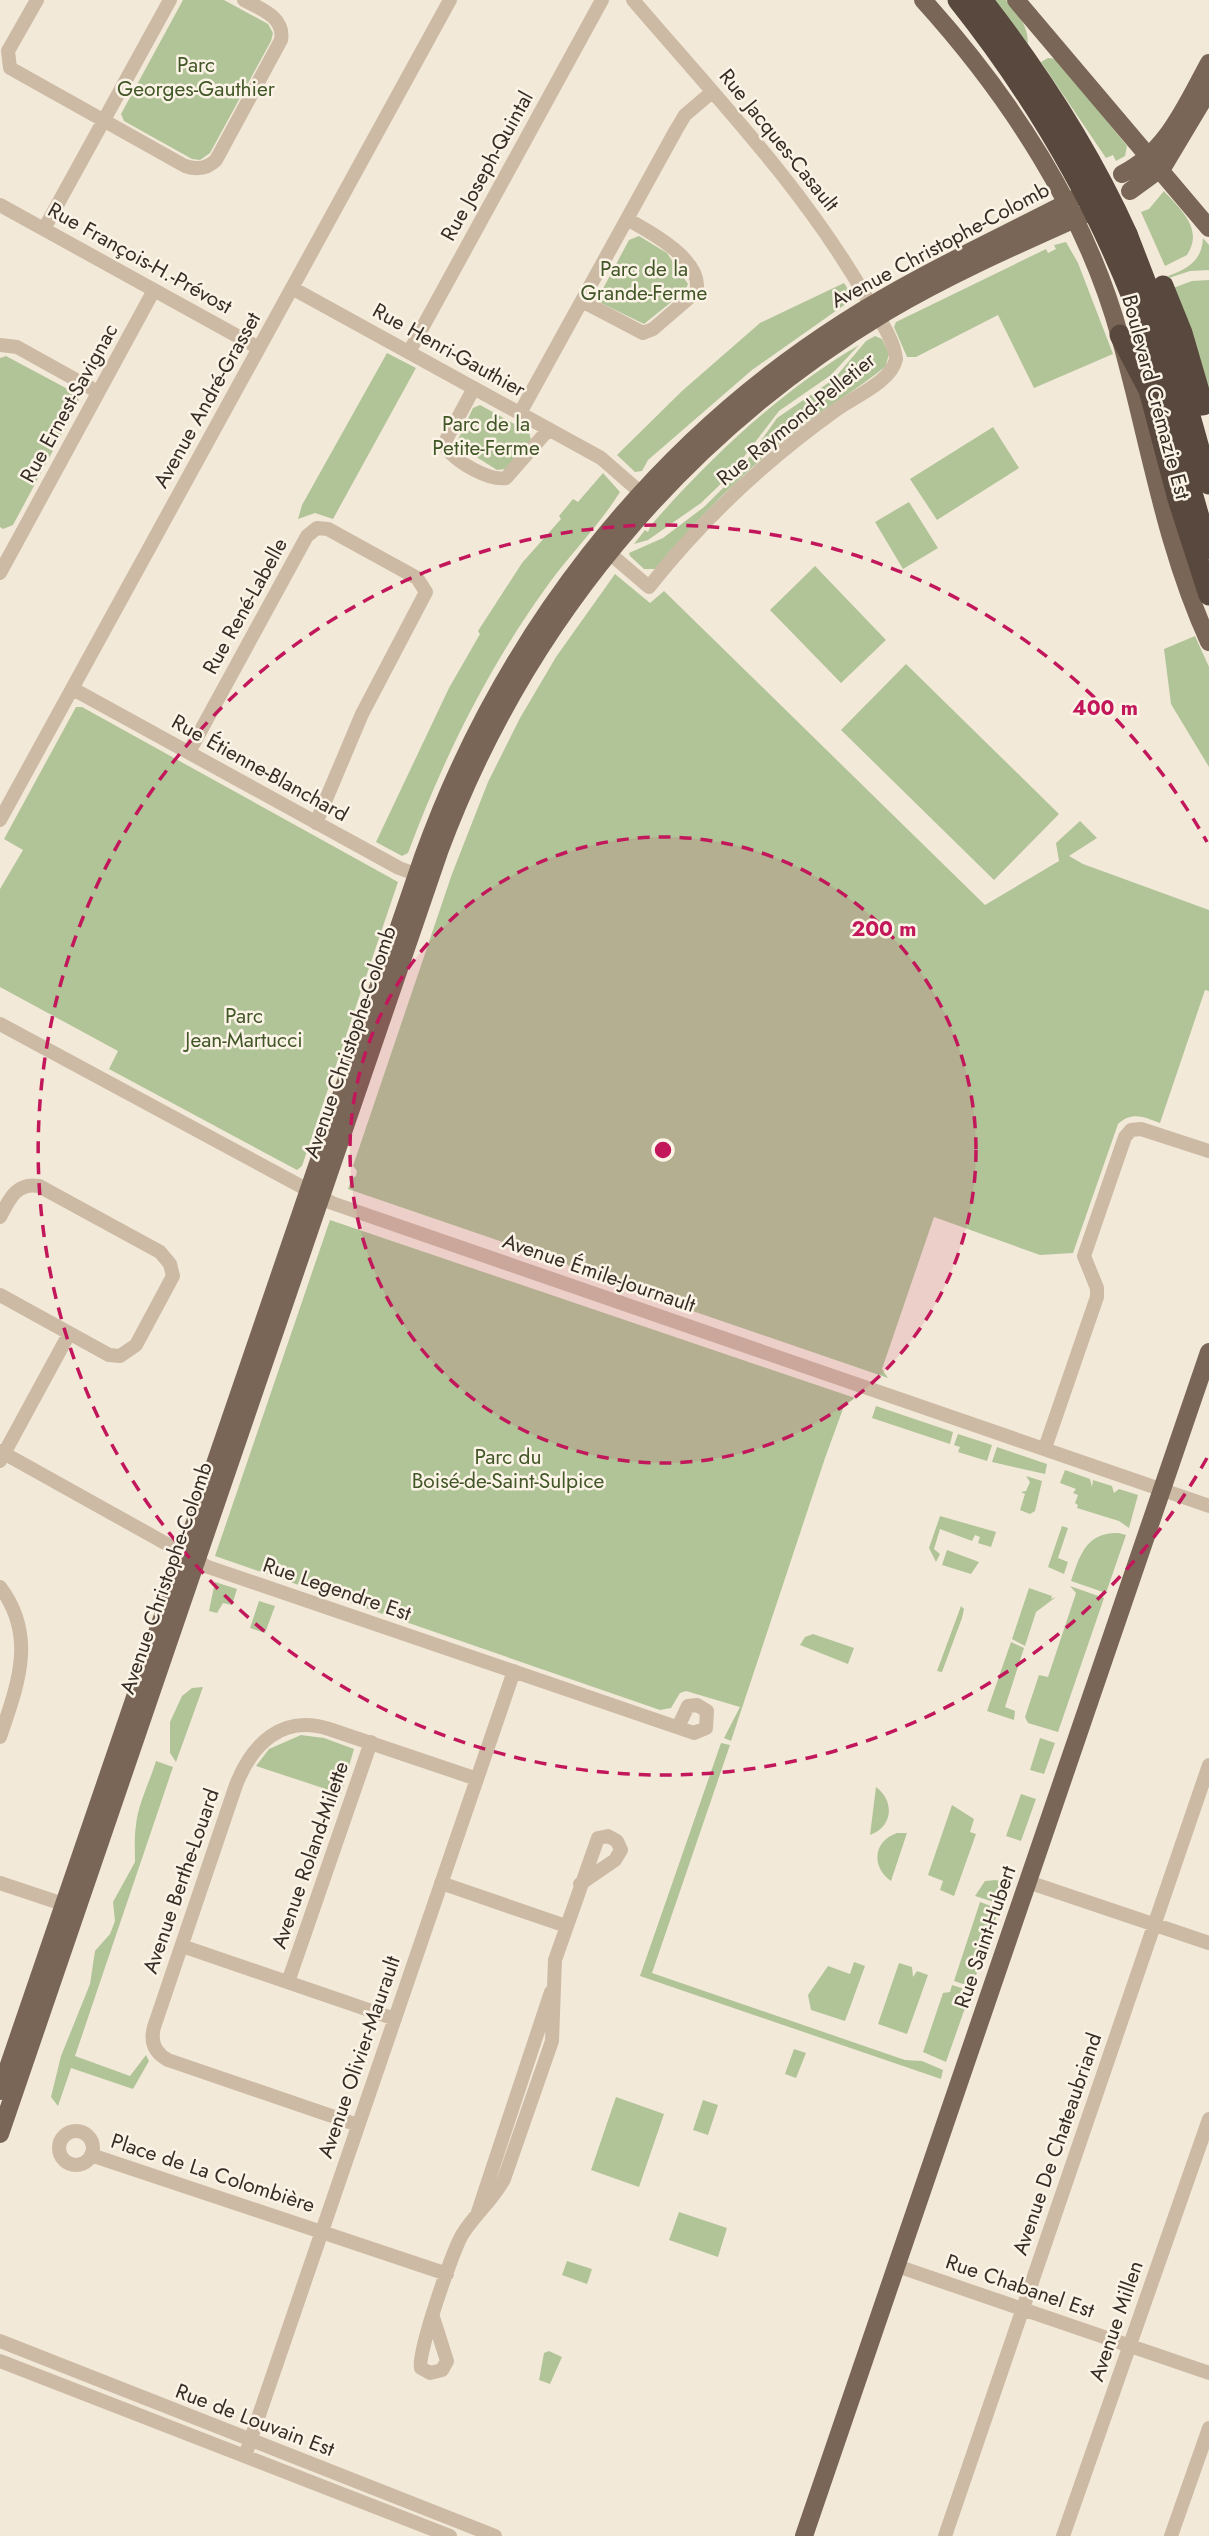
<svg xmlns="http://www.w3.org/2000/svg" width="1209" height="2536" viewBox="0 0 1209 2536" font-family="Jost,sans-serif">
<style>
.green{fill:#b1c498}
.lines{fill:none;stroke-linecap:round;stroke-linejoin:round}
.minor{stroke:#ccbaa4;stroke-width:14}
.major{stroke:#7a6656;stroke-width:18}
.highway{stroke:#59483d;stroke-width:21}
.highway-bridge{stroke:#59483d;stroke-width:21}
.ring{fill:none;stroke:#c2185b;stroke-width:3.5;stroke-dasharray:12 9}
.labels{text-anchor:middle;stroke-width:5;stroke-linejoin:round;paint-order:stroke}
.park-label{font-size:21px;fill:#425728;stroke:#fbf3e6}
.street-label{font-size:21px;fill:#372d26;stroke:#fbf3e6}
.centre{fill:#c2185b;stroke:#fbf3e6;stroke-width:3.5}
.ring-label{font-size:21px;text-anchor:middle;font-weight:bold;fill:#c2185b;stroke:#fbf3e6;stroke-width:5;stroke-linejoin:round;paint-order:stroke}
</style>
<rect width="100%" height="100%" fill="#f3e9d9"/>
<path class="green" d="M 183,0 L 224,0 L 268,24 L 273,33 L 271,41 L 210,153 L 200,160 L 192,159 L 124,121 L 121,114 Z
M 994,0 L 1006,0 C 1019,15 1028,25 1028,44 Z
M 1048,58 L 1057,59 L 1127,146 L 1125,156 L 1116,161 L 1113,155 L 1106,158 L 1041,62 Z
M 1164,191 C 1181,210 1204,229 1187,255 L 1165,266 L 1141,212 L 1149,209 Z
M 639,236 L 667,253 L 688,284 L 685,291 L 644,324 L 601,303 L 599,296 L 629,240 Z
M 1203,238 L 1209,245 L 1209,270 L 1190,271 L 1169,278 L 1168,276 C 1188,269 1202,260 1203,238 Z
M 1066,242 L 1078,263 L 1113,354 L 1034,388 L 998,315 L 916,357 L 907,357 L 894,327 L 896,322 L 1046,249 L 1048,253 L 1056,249 L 1054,245 Z
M 1209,280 L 1209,402 L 1173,288 L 1192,281 Z
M 844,283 L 851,294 L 850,301 L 752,370 L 648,460 L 642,471 L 635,472 L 617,455 L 682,391 L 760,323 Z
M 875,336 L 882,339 L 889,353 L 886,366 C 857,390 823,409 793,433 C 742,473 697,519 655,569 L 644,569 L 630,556 L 629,553 L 663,538 L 704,507 L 738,473 L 777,418 L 834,379 L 866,341 Z
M 859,345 L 831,375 L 779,411 L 730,475 L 701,503 L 648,540 L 634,544 L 645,530 L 648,532 L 651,525 C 712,456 779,392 859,345 Z
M 387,353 L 416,368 L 333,519 L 315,513 L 298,519 L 302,505 Z
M 6,356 L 77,394 L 79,402 L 13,525 L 3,529 L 0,527 L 0,358 Z
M 480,405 L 529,432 L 531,440 L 505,469 L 497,470 L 456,444 L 473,408 Z
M 993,427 L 1019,468 L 937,520 L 910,479 Z
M 603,473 L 620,492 C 599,526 568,556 545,589 C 487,670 443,759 408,853 L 402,856 L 376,842 L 449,688 L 480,634 L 478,631 L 522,563 L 561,519 L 559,516 L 573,499 L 578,502 Z
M 909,502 L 938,548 L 903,569 L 875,522 Z
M 815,566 L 886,640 L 841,683 L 770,610 Z
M 615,574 L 650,603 L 664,591 L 985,905 L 1059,861 L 1056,843 L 1080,821 L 1097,838 L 1069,856 L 1083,864 L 1209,910 L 1209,991 L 1205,990 L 1160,1123 C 1144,1117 1132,1111 1118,1124 L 1073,1253 L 1040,1255 L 934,1217 L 882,1369 L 888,1378 L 573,1270 L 567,1264 L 348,1189 L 352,1178 L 356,1176 L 357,1171 L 353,1166 L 452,874 L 488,782 L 520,718 L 556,657 Z
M 1195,636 L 1209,667 L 1209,767 L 1171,704 L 1164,649 Z
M 906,664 L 1059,814 L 994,880 L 841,730 Z
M 76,707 L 82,707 L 398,882 L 302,1166 L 297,1170 L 109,1069 L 118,1051 L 0,987 L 0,889 L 23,850 L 4,839 Z
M 330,1220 L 855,1398 L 844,1406 L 825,1458 L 731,1741 L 724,1738 L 740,1707 L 686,1691 L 680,1693 L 671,1708 L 660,1710 L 215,1556 Z
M 876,1406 L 953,1432 L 950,1444 L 872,1418 Z
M 958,1434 L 992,1445 L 987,1461 L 958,1452 L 960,1447 L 954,1445 Z
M 997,1447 L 1047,1464 L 1045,1474 L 992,1462 Z
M 1065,1470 L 1090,1479 L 1092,1487 L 1093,1480 L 1112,1486 L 1114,1493 L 1119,1489 L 1138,1495 L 1129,1528 L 1119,1521 L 1077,1508 L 1078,1505 L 1075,1503 L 1078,1495 L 1073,1493 L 1076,1489 L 1060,1483 Z
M 1026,1476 L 1042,1481 L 1035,1511 L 1030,1514 L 1020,1510 L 1025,1494 L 1021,1492 L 1026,1491 L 1030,1482 Z
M 940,1516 L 996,1532 L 991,1547 L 978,1543 L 980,1537 L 975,1535 L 972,1541 L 940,1529 L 934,1549 L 940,1554 L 936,1562 L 929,1548 Z
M 1062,1526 L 1068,1528 L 1058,1558 L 1068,1562 L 1064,1574 L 1048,1567 Z
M 1119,1533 L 1126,1535 L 1106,1593 L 1071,1581 C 1080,1555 1086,1532 1119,1533 Z
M 947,1550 L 979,1562 L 971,1574 L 942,1565 Z
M 215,1582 L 237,1589 L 232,1605 L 223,1603 L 217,1613 L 209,1611 Z
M 1070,1586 L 1104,1598 L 1058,1732 L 1028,1723 L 1025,1717 L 1039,1675 L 1048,1677 L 1076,1593 Z
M 1029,1588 L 1052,1596 L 1051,1599 L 1056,1597 L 1036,1612 L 1025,1646 L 1012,1639 Z
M 259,1601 L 275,1606 L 265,1633 L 250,1628 Z
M 961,1606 L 964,1609 L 962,1618 L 942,1672 L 937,1671 Z
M 813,1634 L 854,1648 L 848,1664 L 800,1645 L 805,1637 Z
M 1011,1642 L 1024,1648 L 1005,1707 L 1015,1711 L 1014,1720 L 987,1711 Z
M 203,1687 L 176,1762 L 170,1753 L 170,1722 L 182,1696 L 192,1688 Z
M 301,1735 L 324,1738 L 354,1749 L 341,1794 L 256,1766 L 269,1749 Z
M 1040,1738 L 1055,1743 L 1044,1774 L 1030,1770 Z
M 721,1743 L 730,1745 L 652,1973 L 905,2060 L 922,2061 L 943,2070 L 941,2079 L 640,1976 Z
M 156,1761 L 173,1767 L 75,2056 L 130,2076 L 146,2055 L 149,2061 L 133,2089 L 71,2068 L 58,2106 L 51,2097 L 61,2056 L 90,1984 L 95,1951 L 110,1934 L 115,1921 L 113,1902 L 135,1862 C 135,1849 134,1838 136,1825 C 138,1804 150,1781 156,1761 Z
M 876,1787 C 895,1801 893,1827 870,1835 Z
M 1021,1794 L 1036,1799 L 1021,1841 L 1006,1836 Z
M 952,1805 L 974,1819 L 970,1832 L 976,1834 L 954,1896 L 940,1890 L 943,1881 L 928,1875 Z
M 897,1833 L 907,1833 L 891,1881 C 871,1867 873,1841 897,1833 Z
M 996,1880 L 1007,1883 L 1000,1904 L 975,1896 L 985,1881 Z
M 980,1902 L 999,1909 L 972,1987 L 954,1981 Z
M 854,1962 L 865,1966 L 845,2021 L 811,2010 L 808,1995 L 828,1966 L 850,1974 Z
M 899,1963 L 912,1967 L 913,1977 L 917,1971 L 928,1975 L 907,2034 L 878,2024 Z
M 952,1985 L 971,1991 L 946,2062 L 923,2052 L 943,1993 L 950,1992 Z
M 794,2049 L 806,2053 L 796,2078 L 785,2074 Z
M 616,2097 L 664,2114 L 639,2187 L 591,2170 Z
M 703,2100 L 718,2105 L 708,2135 L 693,2130 Z
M 679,2212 L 727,2228 L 718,2257 L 669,2240 Z
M 567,2261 L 592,2269 L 587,2284 L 562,2275 Z
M 549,2351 L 562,2357 L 550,2384 L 539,2380 L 544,2353 Z"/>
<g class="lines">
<path class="minor" d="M 37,0 L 8,51 L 10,68 L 185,166 C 197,170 207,169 216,160 L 281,40 C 285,17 261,9 244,0
M 0,205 L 259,348
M 44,229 L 170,0
M 292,288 L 601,458 L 648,499
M 582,301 L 643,333 L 653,329 L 696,292 C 705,261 649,231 627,219
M 0,345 L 17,347 L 98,392
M 409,352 L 602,0
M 474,388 L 447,438 L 447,449 C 458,463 489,481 506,478 L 549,429
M 520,413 L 676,130 L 685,115 L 712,92
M 601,546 L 649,587 C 702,520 766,460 836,410 C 854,397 892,381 896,359 C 894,338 877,316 866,297 C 803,187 715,96 633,0
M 0,573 L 154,290
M 73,689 L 399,868 L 426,878
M 189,752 L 307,536 L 317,528 L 328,529 L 417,578 L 426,592 L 362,714 L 316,823
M 0,820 L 450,0
M 0,1024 L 332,1203 L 1209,1506
M 0,1217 C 9,1200 16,1182 39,1186 L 160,1252 L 170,1264 L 173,1276 L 136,1345 L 120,1356 L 109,1355 L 0,1295
M 1045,1448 L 1097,1297 L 1097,1288 L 1084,1256 L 1125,1137 L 1131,1130 L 1141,1129 L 1209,1151
M 0,1451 L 208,1567 L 694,1733 L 706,1728 L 707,1711 L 697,1705 L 688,1706 L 678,1727
M 0,1461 L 69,1334
M 0,1587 C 37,1636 18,1684 0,1737
M 1028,1882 L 1209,1943
M 0,1883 L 72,1907
M 441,1883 L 566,1926
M 182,1946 L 395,2019
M 288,1982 L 371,1742
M 358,2125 L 168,2060 C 155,2053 150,2042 154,2027 L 236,1785 C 252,1744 282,1714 329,1729 L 477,1779
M59 2148a17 17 0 1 1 34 0a17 17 0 1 1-34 0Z
M 91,2155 L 447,2274
M 478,2212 L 551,1992
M 897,2266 L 1209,2373
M 433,2317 L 447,2361 L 442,2370 L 430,2373 L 421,2368 C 416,2356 453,2250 462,2235 C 474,2215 493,2200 504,2179 L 552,2041 L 555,1960 L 598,1838 L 608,1836 L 617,1841 L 621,1850 L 615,1860 L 580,1884
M 0,2341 L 495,2536
M 0,2361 L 450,2536
M 245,2456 L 514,1671
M 945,2536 L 1209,1765
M 1063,2536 L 1209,2119
M 1171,2536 L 1209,2428"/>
<path class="major" d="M 923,0 C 1009,95 1086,212 1120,337 C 1149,439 1164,544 1209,642
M 1016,0 L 1209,228
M 1122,174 C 1167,152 1186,105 1209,63
M 1130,191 L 1163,167 L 1209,90
M 0,2091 L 423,857 C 502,638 647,448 844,322 C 919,274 1000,238 1078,197
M 0,2134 L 439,852 C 523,625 679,437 886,312 C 950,274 1019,244 1086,214
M 804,2536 L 1209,1352"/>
<path class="highway" d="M 1127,234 L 1171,348 L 1209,484
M 1163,286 L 1182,333 L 1203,405
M 1120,335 L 1149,390 L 1178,499 L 1209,595"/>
<path class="highway-bridge" d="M 958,0 C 1043,107 1108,221 1152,351 C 1174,416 1187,484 1209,549
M 982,0 C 1039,73 1089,150 1127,234"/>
</g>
<circle cx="663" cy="1150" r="313" fill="#c2185b" fill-opacity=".12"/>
<g class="ring">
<circle cx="663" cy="1150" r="313"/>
<path d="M1207 1458A625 625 0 1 1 1207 842"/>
</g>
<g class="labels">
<g class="park-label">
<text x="196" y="72">Parc<tspan x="196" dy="24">Georges-Gauthier</tspan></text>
<text x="644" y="276">Parc de la<tspan x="644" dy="24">Grande-Ferme</tspan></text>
<text x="486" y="431">Parc de la<tspan x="486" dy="24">Petite-Ferme</tspan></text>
<text x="244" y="1023">Parc<tspan x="244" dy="24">Jean-Martucci</tspan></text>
<text x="508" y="1464">Parc du<tspan x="508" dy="24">Boisé-de-Saint-Sulpice</tspan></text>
</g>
<g class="street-label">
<text transform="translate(779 140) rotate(51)" y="7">Rue Jacques-Casault</text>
<text transform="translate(487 166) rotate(-61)" y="7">Rue Joseph-Quintal</text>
<text transform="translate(940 245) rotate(-28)" y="7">Avenue Christophe-Colomb</text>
<text transform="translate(140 258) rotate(29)" y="7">Rue François-H.-Prévost</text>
<text transform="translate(449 350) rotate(29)" y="7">Rue Henri-Gauthier</text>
<text transform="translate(1156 397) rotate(75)" y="7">Boulevard Crémazie Est</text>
<text transform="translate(207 400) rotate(-61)" y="7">Avenue André-Grasset</text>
<text transform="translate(69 403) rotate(-61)" y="7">Rue Ernest-Savignac</text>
<text transform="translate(796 419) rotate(-39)" y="7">Rue Raymond-Pelletier</text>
<text transform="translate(245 606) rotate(-61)" y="7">Rue René-Labelle</text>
<text transform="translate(260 768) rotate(29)" y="7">Rue Étienne-Blanchard</text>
<text transform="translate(350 1042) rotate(-71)" y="7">Avenue Christophe-Colomb</text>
<text transform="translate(599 1273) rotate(19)" y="7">Avenue Émile-Journault</text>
<text transform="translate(166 1578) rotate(-71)" y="7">Avenue Christophe-Colomb</text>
<text transform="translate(337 1589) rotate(19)" y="7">Rue Legendre Est</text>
<text transform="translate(310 1855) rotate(-71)" y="7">Avenue Roland-Milette</text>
<text transform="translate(181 1881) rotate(-71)" y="7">Avenue Berthe-Louard</text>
<text transform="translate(985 1937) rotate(-71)" y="7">Rue Saint-Hubert</text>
<text transform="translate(359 2057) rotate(-71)" y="7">Avenue Olivier-Maurault</text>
<text transform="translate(1057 2144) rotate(-71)" y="7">Avenue De Chateaubriand</text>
<text transform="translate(213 2173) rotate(18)" y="7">Place de La Colombière</text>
<text transform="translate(1020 2286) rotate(19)" y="7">Rue Chabanel Est</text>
<text transform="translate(1116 2321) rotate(-71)" y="7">Avenue Millen</text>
<text transform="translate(255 2420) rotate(21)" y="7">Rue de Louvain Est</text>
</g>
</g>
<circle cx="663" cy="1150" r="10" class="centre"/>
<g class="ring-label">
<text x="1105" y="715">400 m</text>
<text x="884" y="936">200 m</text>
</g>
</svg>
